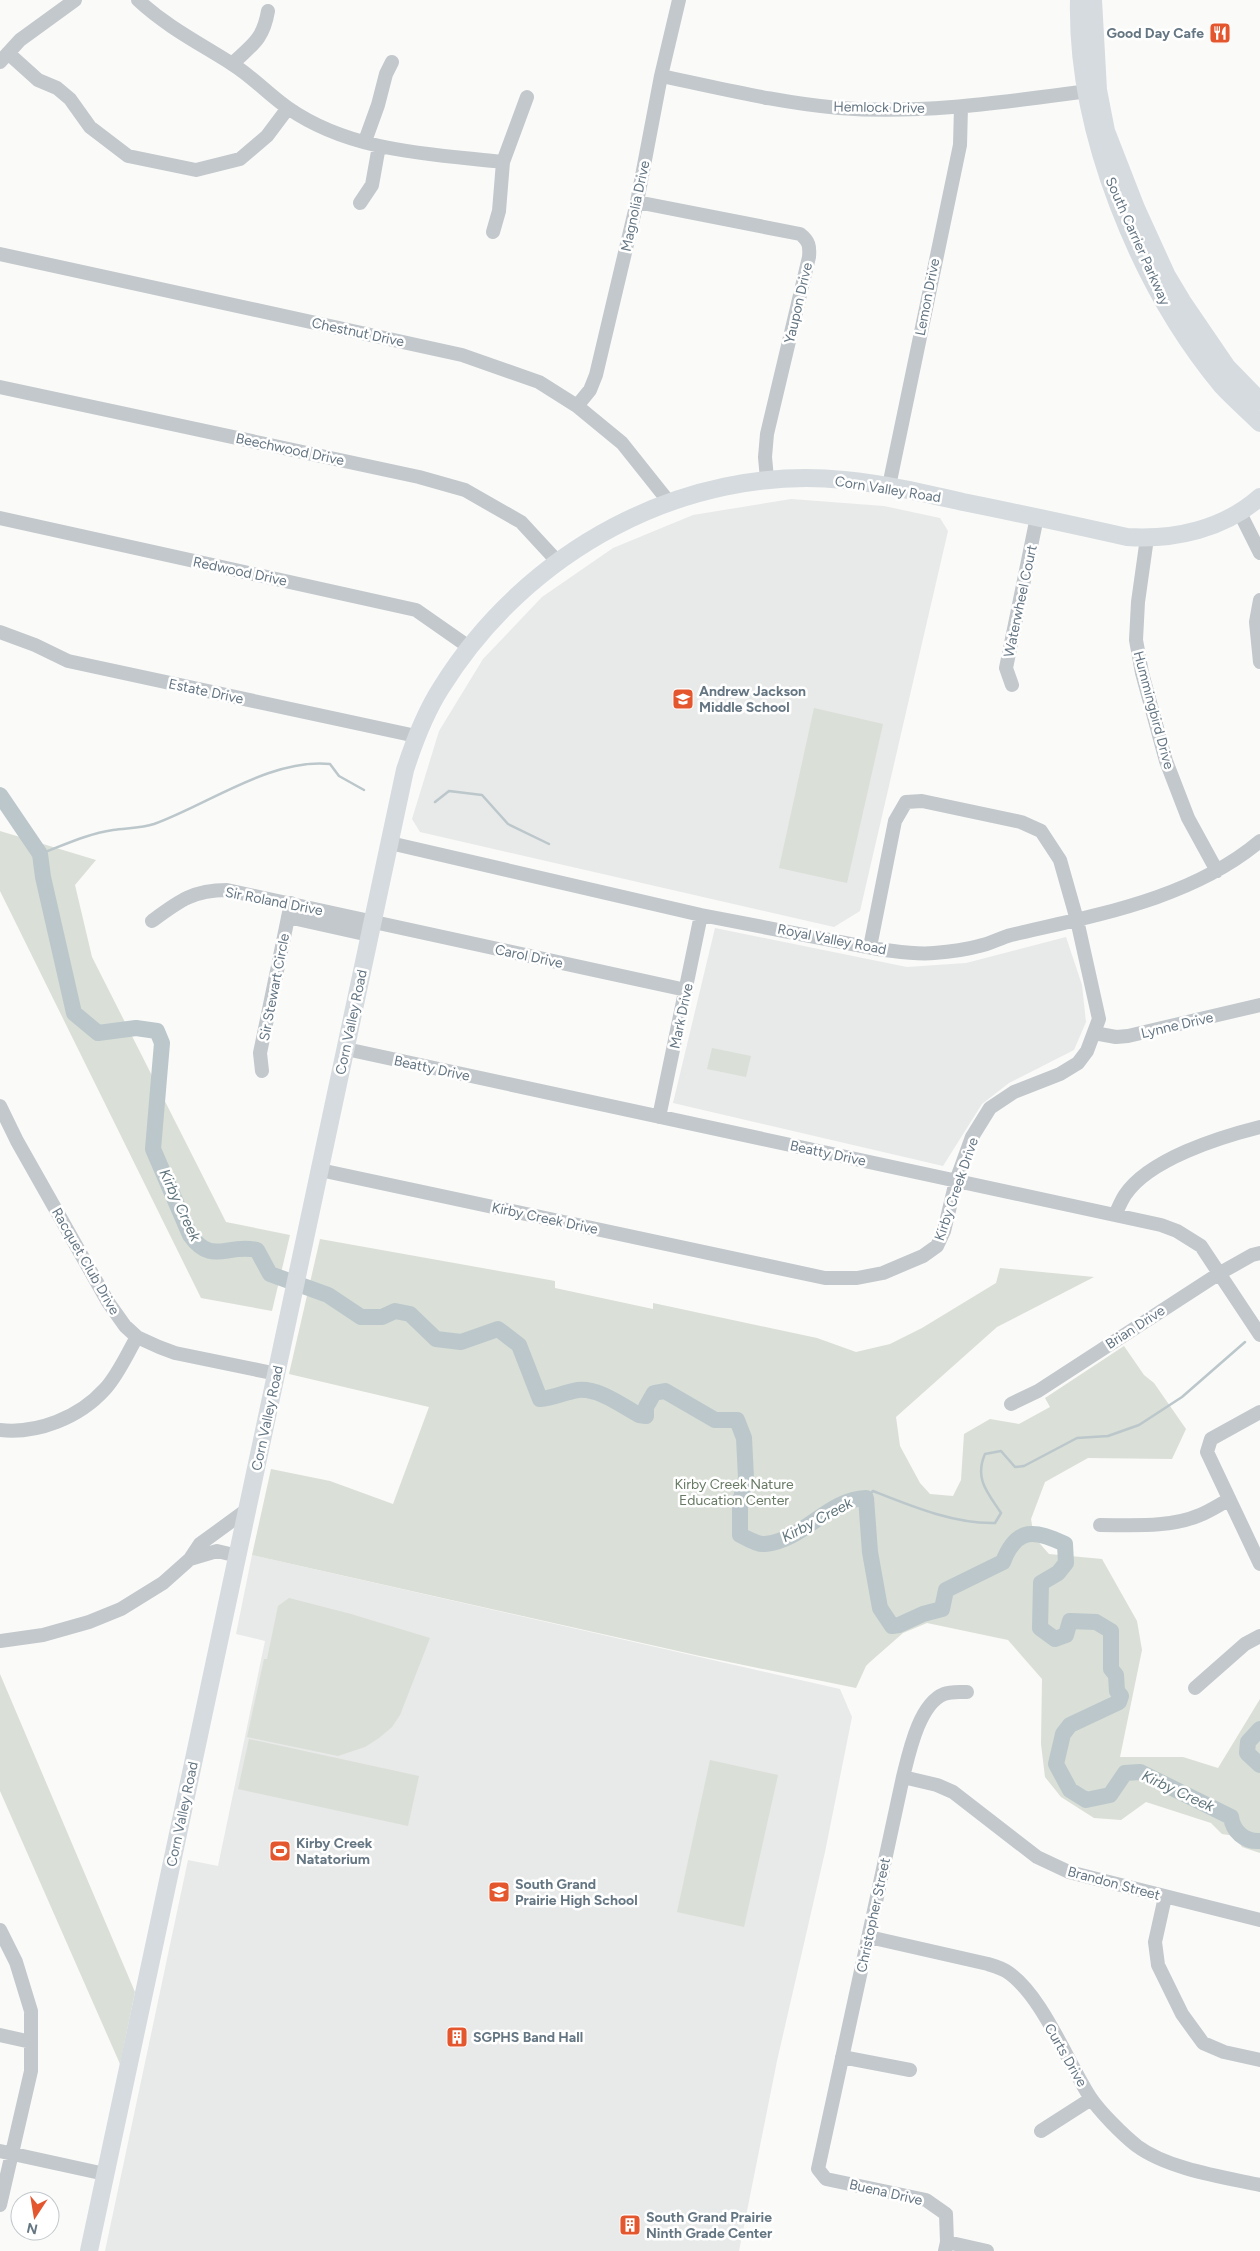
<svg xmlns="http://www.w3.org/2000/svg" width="1260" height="2251" viewBox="0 0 1260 2251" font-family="Figtree,sans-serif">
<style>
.built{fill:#e8e9e9}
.green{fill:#dadfd7}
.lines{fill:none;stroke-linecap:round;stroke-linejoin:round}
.stream{stroke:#bbc7cb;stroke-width:2.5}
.river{stroke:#bbc7cb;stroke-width:16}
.minor{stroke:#c3c8cc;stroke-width:14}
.major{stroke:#d6dbdf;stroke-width:18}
.labels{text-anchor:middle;stroke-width:5;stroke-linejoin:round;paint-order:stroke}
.poi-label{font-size:14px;font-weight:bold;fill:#657683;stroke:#fff;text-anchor:start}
.street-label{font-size:14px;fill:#657683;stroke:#fff}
.park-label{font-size:14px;fill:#687a64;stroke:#fff}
.water-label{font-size:15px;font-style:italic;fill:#60757c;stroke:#fff}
</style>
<rect width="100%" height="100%" fill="#fafaf8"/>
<path class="built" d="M 791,499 L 884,506 L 940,518 L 948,531 L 860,911 L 834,927 L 420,832 L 412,819 L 439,731 L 483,659 L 542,597 L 613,548 L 693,515 Z
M 715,928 L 907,967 L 966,963 L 1066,937 L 1082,985 L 1086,1022 L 1074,1050 L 1009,1083 L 982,1104 L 943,1166 L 673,1103 Z
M 252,1555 L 840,1689 L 852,1717 L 825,1852 L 777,2061 L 739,2251 L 105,2251 L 188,1860 L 218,1866 L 265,1641 L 236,1634 Z"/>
<path class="green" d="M 814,708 L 883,724 L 847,883 L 779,868 Z
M 0,831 L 96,860 L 75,885 L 92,957 L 226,1222 L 290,1235 L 272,1311 L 201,1298 L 0,891 Z
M 712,1048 L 751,1056 L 746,1077 L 707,1069 Z
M 320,1239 L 555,1281 L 555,1288 L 653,1309 L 653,1303 L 817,1338 L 856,1352 L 890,1344 L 922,1328 L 996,1283 L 1000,1268 L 1094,1277 L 997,1327 L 896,1417 L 900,1446 L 920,1483 L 930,1494 L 953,1496 L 961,1480 L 964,1434 L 990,1419 L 1019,1424 L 1050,1407 L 1045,1398 L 1124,1346 L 1144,1375 L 1154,1383 L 1186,1429 L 1172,1459 L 1088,1458 L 1045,1482 L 1031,1519 L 1034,1537 L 1049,1554 L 1102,1559 L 1137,1621 L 1142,1650 L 1120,1757 L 1183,1757 L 1218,1768 L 1260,1699 L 1260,1853 L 1242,1847 L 1235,1836 L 1222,1834 L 1211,1823 L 1146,1802 L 1121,1820 L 1094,1818 L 1061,1797 L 1045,1777 L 1041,1744 L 1042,1679 L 1008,1640 L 927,1623 L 903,1633 L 870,1662 L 866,1666 L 856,1688 L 700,1656 L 252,1555 L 271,1469 L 330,1481 L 393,1504 L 429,1407 L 289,1374 Z
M 289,1598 L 351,1614 L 430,1638 L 400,1715 L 392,1727 L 379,1738 L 365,1747 L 338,1756 L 247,1737 L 264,1659 L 267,1659 L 278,1606 Z
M 0,1674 L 135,1992 L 120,2064 L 0,1791 Z
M 249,1739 L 419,1776 L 408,1826 L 238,1789 Z
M 710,1760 L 778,1775 L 744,1927 L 677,1912 Z"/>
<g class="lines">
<path class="stream" d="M 435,802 L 449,791 L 482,795 L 508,824 L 549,844
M 40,854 C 64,845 87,834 113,830 C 126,828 142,828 154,824 C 209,804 271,758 330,764 L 339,776 L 364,790
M 866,1498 L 873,1491 C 911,1506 954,1524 995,1523 L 1001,1513 C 988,1493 974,1479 985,1454 L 1001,1451 L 1015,1467 L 1024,1466 L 1077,1438 L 1108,1436 L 1139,1425 L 1182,1397 L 1245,1342"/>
<path class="river" d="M 0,795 L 40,854 L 43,877 L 74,1013 L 98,1033 L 136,1028 L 157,1031 L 162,1043 L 153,1149 L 190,1235 C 212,1266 227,1243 257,1250 L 270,1274 L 328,1295 L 361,1317 L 382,1317 L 395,1311 L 410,1314 L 436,1339 L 461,1342 L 498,1329 L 519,1345 L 540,1399 C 553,1398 565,1392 578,1390 C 599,1388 621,1405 639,1415 L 646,1416 L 646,1407 L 654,1393 L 665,1391 L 715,1420 L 737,1420 L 744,1438 L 746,1478 L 740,1502 L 740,1535 C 747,1538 758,1545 765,1544 C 803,1541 828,1499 866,1498 L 870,1552 L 880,1608 L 892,1626 L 899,1625 L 923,1614 L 942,1609 L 946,1590 L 1003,1562 C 1017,1526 1035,1530 1065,1544 L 1066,1563 L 1058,1573 L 1041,1583 L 1040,1628 L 1055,1639 L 1066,1635 L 1070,1621 L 1096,1622 L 1111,1631 L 1111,1669 L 1116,1675 L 1117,1691 L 1121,1696 L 1119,1702 L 1070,1725 L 1063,1734 L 1056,1764 L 1070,1790 L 1086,1800 L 1110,1795 L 1125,1773 L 1140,1772 L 1231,1817 C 1233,1831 1244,1842 1260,1841
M 1260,1729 L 1248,1742 L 1247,1753 L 1260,1765"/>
<path class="minor" d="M 138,0 C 167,27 199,43 232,64 C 253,77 269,95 288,108 C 351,152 430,154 503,162
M 8,53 L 38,80 L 57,88 L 70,99 L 90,127 L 128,156 L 196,170 L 240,159 L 267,136 L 288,108
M 0,62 L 20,40 L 75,0
M 232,64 C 252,45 263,40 268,11
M 661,76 C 720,88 779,103 839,108 C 925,115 1011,101 1096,90
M 365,141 L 378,105 L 386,74 L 392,62
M 637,202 L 800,234 C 809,241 810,246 809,257 L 767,434 L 765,457 L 767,479
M 360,203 L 372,185 L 379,146
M 493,232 L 499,211 L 503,162 L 527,97
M 0,254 L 462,355 L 539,382 L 577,406 L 622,443 L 669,502
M 0,387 L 419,477 L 465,490 L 521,522 L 557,561
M 577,406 L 590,390 L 596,375 L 637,202 L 661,76 L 679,0
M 889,486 L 960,145 L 961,107
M 1239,511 L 1260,553
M 0,518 L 416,610 L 469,647
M 1147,538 L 1138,602 L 1136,640 L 1142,673 L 1166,761 L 1188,818 L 1217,871
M 1260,600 L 1256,622 L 1260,662
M 0,632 L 35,645 L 68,661 L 416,736
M 1012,685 L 1006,668 L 1037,517
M 390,843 L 701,915 L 877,949 C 896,951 915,955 934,953 C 948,952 965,950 979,946 C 990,944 1000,938 1011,935 C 1096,915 1191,899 1260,841
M 288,917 L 369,935
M 152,921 C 179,901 193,890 227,890 L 686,990
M 1094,1033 L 1116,1037 L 1128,1036 L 1260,1005
M 346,1049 L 1161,1225 L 1177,1231 L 1201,1246 L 1260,1335
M 262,1071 L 260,1053 L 291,903
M 0,1106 L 17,1141 L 108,1302 L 125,1326 L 137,1337 L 159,1347 L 175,1353 L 277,1374
M 659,1117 L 701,915
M 320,1170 L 825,1278 L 857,1278 L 883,1273 L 923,1256 L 937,1246 L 944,1231 L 956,1181 L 972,1137 L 990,1108 L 1014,1092 L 1060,1074 L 1078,1063 L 1087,1051 L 1099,1019 L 1077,920 L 1060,860 L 1041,831 L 1021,822 L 922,801 L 906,802 L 895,821 L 870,947
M 1115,1215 C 1118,1209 1121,1201 1125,1195 C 1149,1159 1220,1137 1260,1127
M 1011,1404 L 1038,1391 L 1220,1273 L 1252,1255 L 1260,1253
M 1260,1412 L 1211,1439 L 1207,1452 L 1260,1564
M 0,1430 C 37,1434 79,1418 105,1389 C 118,1375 127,1354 137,1337
M 1100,1525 C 1132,1525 1170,1528 1200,1515 C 1210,1511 1219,1505 1228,1500
M 190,1559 L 217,1551 L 238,1556
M 0,1641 L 43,1635 L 89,1622 L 121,1609 L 163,1583 L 190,1559 L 200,1544 L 248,1509
M 1195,1688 L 1245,1644 L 1260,1636
M 903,1777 L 937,1785 L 953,1792 L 1037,1857 L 1069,1872 L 1260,1920
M 1165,1897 L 1155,1942 L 1158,1965 L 1182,2014 L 1203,2043 L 1224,2052 L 1260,2060
M 0,1930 L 16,1962 L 31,2011 L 31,2071 L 0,2205
M 869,1937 L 988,1964 C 994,1966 1001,1968 1006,1971 C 1041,1993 1067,2061 1090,2097 C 1100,2112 1123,2135 1137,2146 C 1168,2169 1223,2177 1260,2185
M 0,2035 L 31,2042
M 842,2057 L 910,2070
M 1041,2131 L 1091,2099
M 0,2151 L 105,2174
M 947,2242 L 987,2251
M 945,2251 L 947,2242 L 946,2214 L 926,2200 L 826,2179 L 818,2169 L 903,1777 C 909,1753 919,1704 944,1694 C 951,1691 960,1692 967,1692"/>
<path class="major" d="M 1079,0 C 1076,131 1139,286 1222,386 C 1234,399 1248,411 1260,423
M 1093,0 L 1098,90 L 1106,131 L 1136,208 L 1167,276 L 1182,301 L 1227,367 L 1260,401
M 89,2251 L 405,770 C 414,742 425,713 441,688 C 525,552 683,464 844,480 C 885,484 924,493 963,502 C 1018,513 1073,525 1127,537 C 1175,540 1224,529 1260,497"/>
</g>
<defs>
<g id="restaurant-square" transform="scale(1.125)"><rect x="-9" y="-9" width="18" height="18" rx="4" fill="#e4572e" stroke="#fff"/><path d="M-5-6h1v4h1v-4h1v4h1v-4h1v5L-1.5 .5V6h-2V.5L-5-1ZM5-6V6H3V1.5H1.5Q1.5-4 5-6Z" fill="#fff"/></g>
<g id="school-square" transform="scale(1.125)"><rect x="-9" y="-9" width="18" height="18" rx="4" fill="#e4572e" stroke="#fff"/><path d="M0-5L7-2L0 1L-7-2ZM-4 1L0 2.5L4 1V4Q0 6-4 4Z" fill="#fff"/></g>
<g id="stadium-square" transform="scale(1.125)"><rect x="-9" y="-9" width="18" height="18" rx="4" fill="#e4572e" stroke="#fff"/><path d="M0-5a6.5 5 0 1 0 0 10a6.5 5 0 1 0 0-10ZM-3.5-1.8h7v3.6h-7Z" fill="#fff"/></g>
<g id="building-square" transform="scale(1.125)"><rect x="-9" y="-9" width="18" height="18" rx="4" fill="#e4572e" stroke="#fff"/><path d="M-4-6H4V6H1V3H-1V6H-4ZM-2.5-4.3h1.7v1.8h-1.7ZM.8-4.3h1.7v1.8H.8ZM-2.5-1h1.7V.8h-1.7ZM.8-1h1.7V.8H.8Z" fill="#fff"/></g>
</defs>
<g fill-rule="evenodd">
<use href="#restaurant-square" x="1220" y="33"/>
<use href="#school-square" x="683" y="699"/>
<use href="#stadium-square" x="280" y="1851"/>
<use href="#school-square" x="499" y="1892"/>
<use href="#building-square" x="457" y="2037"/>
<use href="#building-square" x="630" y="2225"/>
</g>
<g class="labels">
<g class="poi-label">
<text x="1204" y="38" text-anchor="end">Good Day Cafe</text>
<text x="699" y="696">Andrew Jackson<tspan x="699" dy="16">Middle School</tspan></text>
<text x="296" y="1848">Kirby Creek<tspan x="296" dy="16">Natatorium</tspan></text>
<text x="515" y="1889">South Grand<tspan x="515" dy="16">Prairie High School</tspan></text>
<text x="473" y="2042">SGPHS Band Hall</text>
<text x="646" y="2222">South Grand Prairie<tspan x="646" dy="16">Ninth Grade Center</tspan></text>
</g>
<g class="street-label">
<text transform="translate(879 107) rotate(1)" y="5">Hemlock Drive</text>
<text transform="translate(635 206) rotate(-78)" y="5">Magnolia Drive</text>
<text transform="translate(1138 241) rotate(66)" y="5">South Carrier Parkway</text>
<text transform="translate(927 297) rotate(-79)" y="5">Lemon Drive</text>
<text transform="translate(798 303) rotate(-77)" y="5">Yaupon Drive</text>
<text transform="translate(358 332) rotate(12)" y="5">Chestnut Drive</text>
<text transform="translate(290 449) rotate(12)" y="5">Beechwood Drive</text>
<text transform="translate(888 489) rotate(9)" y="5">Corn Valley Road</text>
<text transform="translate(240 571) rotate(12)" y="5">Redwood Drive</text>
<text transform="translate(1020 601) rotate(-78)" y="5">Waterwheel Court</text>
<text transform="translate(206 691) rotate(12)" y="5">Estate Drive</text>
<text transform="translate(1154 710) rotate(75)" y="5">Hummingbird Drive</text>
<text transform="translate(274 901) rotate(11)" y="5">Sir Roland Drive</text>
<text transform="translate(832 939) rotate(11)" y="5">Royal Valley Road</text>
<text transform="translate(529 956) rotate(12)" y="5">Carol Drive</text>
<text transform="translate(274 987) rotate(-79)" y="5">Sir Stewart Circle</text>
<text transform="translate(681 1016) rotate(-78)" y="5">Mark Drive</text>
<text transform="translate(351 1022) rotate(-78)" y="5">Corn Valley Road</text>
<text transform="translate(1177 1025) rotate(-13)" y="5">Lynne Drive</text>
<text transform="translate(432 1068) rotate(12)" y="5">Beatty Drive</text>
<text transform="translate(828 1153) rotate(12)" y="5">Beatty Drive</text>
<text transform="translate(956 1189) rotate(-71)" y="5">Kirby Creek Drive</text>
<text transform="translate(545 1218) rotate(12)" y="5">Kirby Creek Drive</text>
<text transform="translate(86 1261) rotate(60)" y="5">Racquet Club Drive</text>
<text transform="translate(1135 1327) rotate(-33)" y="5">Brian Drive</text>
<text transform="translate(267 1418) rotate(-78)" y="5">Corn Valley Road</text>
<text transform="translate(182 1814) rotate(-78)" y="5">Corn Valley Road</text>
<text transform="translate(1114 1883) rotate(15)" y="5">Brandon Street</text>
<text transform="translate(873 1915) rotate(-78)" y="5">Christopher Street</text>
<text transform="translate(1066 2055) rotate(60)" y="5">Curts Drive</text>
<text transform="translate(886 2192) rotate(13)" y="5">Buena Drive</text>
</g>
<g class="park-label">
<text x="734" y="1489">Kirby Creek Nature<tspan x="734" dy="16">Education Center</tspan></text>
</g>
<g class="water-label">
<text transform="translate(180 1205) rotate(65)" y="5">Kirby Creek</text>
<text transform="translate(817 1520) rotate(-28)" y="5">Kirby Creek</text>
<text transform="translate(1178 1791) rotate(25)" y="5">Kirby Creek</text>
</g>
</g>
<g transform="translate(35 2216) rotate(192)"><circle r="24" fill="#ffffff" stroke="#c1c8cd"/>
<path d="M0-4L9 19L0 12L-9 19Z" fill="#e4572e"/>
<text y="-8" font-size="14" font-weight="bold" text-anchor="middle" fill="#657683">N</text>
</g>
</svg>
